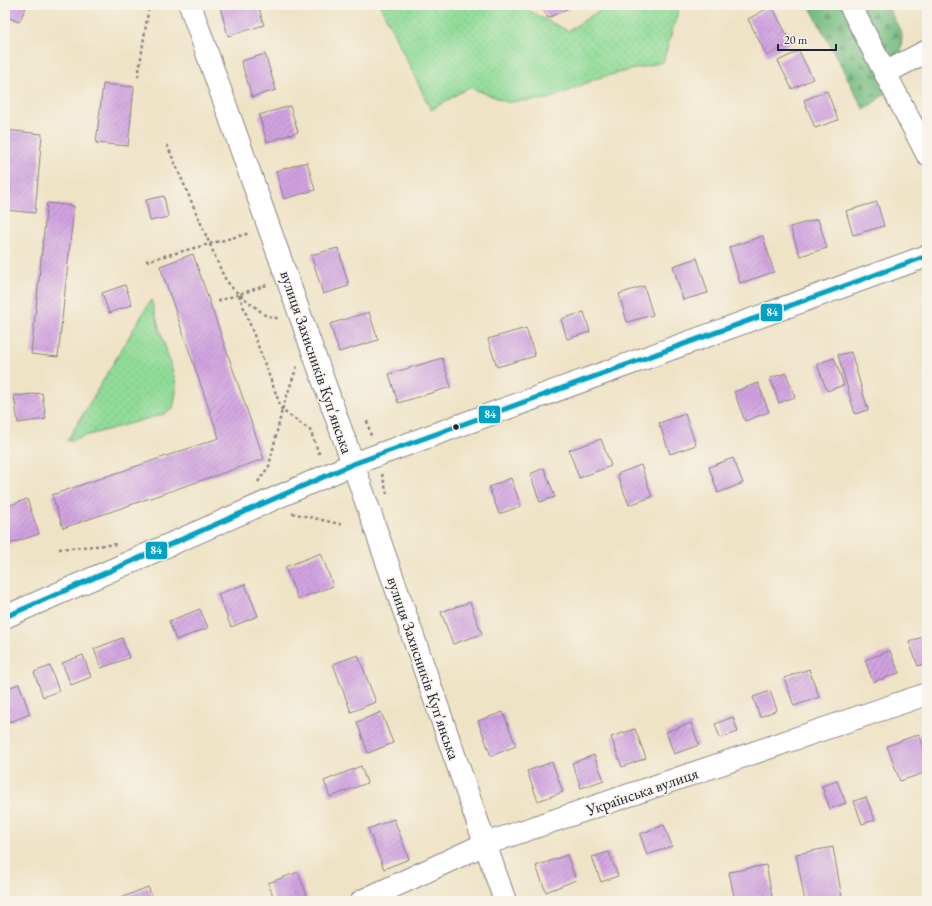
<svg xmlns="http://www.w3.org/2000/svg" width="932" height="906" viewBox="0 0 932 906" font-family="'EB Garamond',serif">
<style>
.grass{fill:url(#grass-dots);stroke:#597f6a}
.forest{fill:url(#forest-firs);stroke:#4b6f5e}
.building{fill:url(#building-hatch)}
.lines{fill:none;stroke-linecap:round;stroke-linejoin:round}
.minor-casing{stroke:#888280;stroke-width:24}
.primary-casing{stroke:#888280;stroke-width:24}
.path{stroke:#888280;stroke-width:2.5;stroke-dasharray:3 3;stroke-linecap:butt}
.minor{stroke:#fff;stroke-width:22}
.primary{stroke:#fff;stroke-width:22}
.bus-1-casing{stroke:#f7f3e8;stroke-width:8}
.bus-1{stroke:#02a2c7;stroke-width:5}
.bus-dot{fill:#22223b;stroke:#f7f3e8;stroke-width:1.5}
.labels{text-anchor:middle;stroke-width:3;stroke-linejoin:round;paint-order:stroke}
.street-label{font-size:16px;fill:#22223b;stroke:#f7f3e8}
.line-badge{stroke:#f7f3e8;stroke-width:1.5}
.badge-label{font-size:11px;text-anchor:middle;font-weight:bold;fill:#fff}
</style>
<defs>
<pattern id="grass-dots" width="8" height="8" patternUnits="userSpaceOnUse"><rect width="8" height="8" fill="#90dc98"/><path d="M2 2h.1M6 6h.1" fill="none" stroke="#7cbc84" stroke-width="1.8" stroke-linecap="round"/></pattern>
<pattern id="forest-firs" width="22" height="20" patternUnits="userSpaceOnUse"><rect width="22" height="20" fill="#74bc80"/><path d="M5 1l3.5 6h-7zM16 11l3.5 6h-7z" fill="#5f986a"/></pattern>
<pattern id="building-hatch" width="6" height="6" patternUnits="userSpaceOnUse"><rect width="6" height="6" fill="#d1a3e1"/><path d="M-1 1l2-2M0 6l6-6M5 7l2-2" fill="none" stroke="#a984b8"/></pattern>
</defs>
<rect width="100%" height="100%" fill="#f7f3e8"/>
<filter id="ink" filterUnits="userSpaceOnUse"><feTurbulence type="fractalNoise" baseFrequency=".025" numOctaves="2"/><feDisplacementMap in="SourceGraphic" scale="8" xChannelSelector="R" yChannelSelector="G"/><feConvolveMatrix kernelMatrix="1 2 1 2 8 2 1 2 1" color-interpolation-filters="sRGB"/></filter>
<filter id="wash" filterUnits="userSpaceOnUse"><feTurbulence type="fractalNoise" baseFrequency=".012" numOctaves="4" result="noise"/><feDisplacementMap in="SourceGraphic" scale="16" xChannelSelector="R" yChannelSelector="G"/><feGaussianBlur stdDeviation="0.9" result="paint"/><feColorMatrix in="noise" values="0 0 0 0 0 0 0 0 0 0 0 0 0 0 0 0 0 1.4 0 .05"/><feComposite in="paint" operator="in"/></filter>
<g filter="url(#wash)">
<rect width="100%" height="100%" fill="#efe3c6"/>
<path class="grass" d="M 380,5 L 518,5 L 568,31 L 608,5 L 680,5 L 663,62 L 598,78 L 549,99 L 507,102 L 469,87 L 431,110 Z
M 151,300 L 176,383 L 176,393 L 173,408 L 164,414 L 67,441 Z"/>
<path class="forest" d="M 809,5 L 887,5 L 902,34 L 899,83 L 864,110 Z"/>
<g id="blocks">
<path class="building" d="M 5,5 L 27,5 L 19,22 L 5,16 Z
M 227,5 L 258,5 L 264,25 L 228,36 L 220,7 Z
M 541,5 L 575,5 L 548,18 Z
M 772,6 L 791,43 L 767,56 L 748,19 Z
M 799,51 L 813,79 L 792,89 L 778,61 Z
M 265,54 L 276,90 L 252,97 L 241,61 Z
M 103,84 L 134,87 L 128,146 L 96,143 Z
M 827,91 L 838,120 L 815,128 L 804,100 Z
M 290,106 L 298,132 L 267,142 L 259,115 Z
M 5,130 L 42,134 L 35,213 L 5,210 Z
M 307,162 L 315,190 L 284,199 L 276,171 Z
M 164,196 L 168,217 L 150,221 L 146,200 Z
M 877,202 L 884,226 L 853,235 L 846,211 Z
M 47,203 L 74,206 L 58,357 L 31,354 Z
M 818,219 L 827,248 L 800,256 L 790,227 Z
M 763,236 L 774,272 L 740,283 L 729,247 Z
M 338,248 L 349,286 L 323,294 L 311,255 Z
M 193,254 L 264,459 L 63,528 L 52,495 L 219,438 L 160,266 Z
M 697,258 L 708,293 L 683,300 L 673,266 Z
M 125,285 L 132,305 L 109,313 L 102,293 Z
M 644,286 L 653,315 L 627,322 L 619,294 Z
M 369,312 L 378,340 L 339,352 L 330,324 Z
M 584,312 L 590,332 L 567,339 L 561,319 Z
M 526,328 L 535,356 L 497,367 L 488,339 Z
M 851,352 L 868,410 L 855,414 L 838,355 Z
M 442,358 L 451,387 L 398,403 L 389,374 Z
M 834,358 L 844,385 L 827,391 L 817,364 Z
M 786,373 L 795,397 L 779,403 L 770,378 Z
M 758,383 L 769,412 L 745,421 L 734,392 Z
M 42,393 L 46,419 L 18,423 L 14,396 Z
M 685,414 L 696,445 L 670,454 L 659,423 Z
M 601,439 L 611,466 L 579,478 L 569,450 Z
M 733,458 L 743,483 L 718,493 L 709,467 Z
M 641,465 L 652,497 L 629,505 L 617,474 Z
M 544,468 L 555,497 L 540,502 L 530,474 Z
M 511,478 L 521,506 L 499,514 L 489,487 Z
M 27,499 L 39,534 L 5,545 L 5,507 Z
M 321,553 L 333,586 L 298,599 L 285,567 Z
M 245,584 L 258,616 L 231,627 L 218,594 Z
M 470,602 L 482,634 L 453,644 L 441,612 Z
M 200,609 L 208,628 L 176,640 L 169,621 Z
M 927,635 L 927,663 L 918,666 L 909,642 Z
M 122,638 L 129,658 L 101,668 L 94,649 Z
M 890,651 L 899,673 L 873,682 L 865,660 Z
M 83,655 L 91,677 L 71,685 L 62,663 Z
M 358,655 L 376,702 L 351,712 L 333,664 Z
M 50,666 L 59,691 L 43,697 L 34,672 Z
M 809,669 L 819,697 L 794,706 L 784,678 Z
M 19,684 L 30,714 L 10,722 L 5,710 L 5,689 Z
M 770,691 L 777,710 L 760,717 L 753,697 Z
M 381,712 L 393,743 L 368,753 L 357,722 Z
M 503,712 L 516,746 L 491,756 L 478,721 Z
M 733,717 L 738,732 L 720,738 L 715,724 Z
M 691,723 L 699,745 L 674,754 L 666,732 Z
M 635,729 L 646,758 L 622,767 L 611,737 Z
M 919,734 L 927,756 L 927,772 L 900,781 L 887,746 Z
M 594,755 L 604,780 L 581,788 L 572,763 Z
M 552,762 L 563,792 L 538,801 L 527,771 Z
M 361,766 L 367,783 L 330,797 L 324,781 Z
M 837,781 L 846,803 L 830,809 L 822,786 Z
M 866,797 L 875,820 L 862,824 L 854,801 Z
M 394,819 L 409,859 L 384,869 L 368,829 Z
M 664,825 L 672,846 L 647,855 L 640,834 Z
M 833,847 L 842,898 L 823,901 L 805,901 L 796,854 Z
M 609,852 L 618,876 L 601,882 L 592,857 Z
M 567,855 L 576,880 L 546,892 L 536,866 Z
M 766,865 L 773,901 L 735,901 L 729,872 Z
M 298,872 L 308,898 L 300,901 L 275,901 L 268,883 Z
M 148,887 L 154,901 L 113,901 Z"/>
</g>
</g>
<g filter="url(#ink)">
<use href="#blocks" fill-opacity="0" stroke="#888280" stroke-width="1"/>
<g class="lines">
<g class="minor-casing">
<path id="minor" d="M 885,73 L 927,51
M 5,617 L 353,464
M 362,901 L 485,844 L 927,694"/>
</g>
<g class="primary-casing">
<path id="primary" d="M 190,5 L 353,464 L 505,901
M 850,5 L 927,154
M 353,464 L 927,256"/>
</g>
<path class="path" d="M 138,77 L 149,5
M 167,145 L 224,277 L 233,289 L 265,315 L 280,319
M 146,261 L 250,233
M 239,295 L 282,410 L 310,430 L 320,456
M 218,301 L 267,285
M 367,421 L 371,436
M 382,474 L 387,494
M 258,482 L 269,466 L 282,410 L 297,366
M 292,513 L 344,525
M 59,549 L 118,544"/>
<use href="#minor" class="minor"/>
<use href="#primary" class="primary"/>
<g class="bus-1-casing">
<path id="bus-1" d="M 5,617 L 353,464 L 927,256"/>
</g>
<use href="#bus-1" class="bus-1"/>
</g>
</g>
<circle class="bus-dot" cx="456" cy="427" r="3.5"/>
<g class="labels">
<g class="street-label">
<text transform="translate(317 362) rotate(71)" y="6">вулиця Захисників Куп'янська</text>
<text transform="translate(424 668) rotate(71)" y="6">вулиця Захисників Куп'янська</text>
<text transform="translate(642 791) rotate(-19)" y="6">Українська вулиця</text>
</g>
</g>
<g class="line-badge">
<rect x="760" y="303" width="23" height="19" rx="4" fill="#02a2c7"/>
<rect x="478" y="405" width="23" height="19" rx="4" fill="#02a2c7"/>
<rect x="145" y="541" width="23" height="19" rx="4" fill="#02a2c7"/>
</g>
<g class="badge-label">
<text x="772" y="316">84</text>
<text x="490" y="418">84</text>
<text x="156" y="554">84</text>
</g>
<rect width="932" height="906" fill="none" stroke="#f7f3e8" stroke-width="20"/>
<path d="M778 44v6h58v-6" fill="none" stroke="#22223b" stroke-width="2"/>
<text x="784" y="44" font-size="12" fill="#22223b" stroke="#f7f3e8" stroke-width="3" paint-order="stroke">20 m</text>
</svg>
